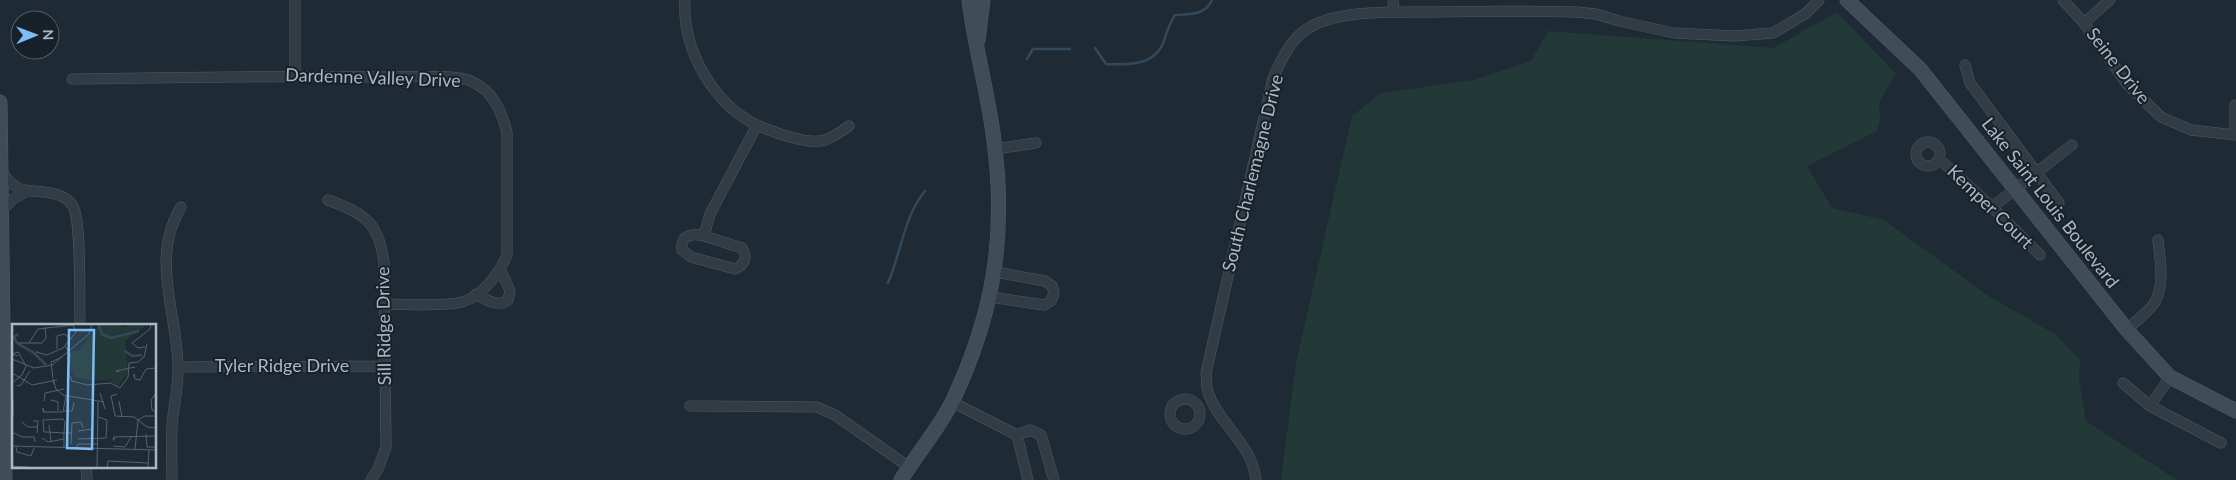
<svg xmlns="http://www.w3.org/2000/svg" width="2236" height="480" viewBox="0 0 2236 480" font-family="Lato,sans-serif">
<style>
.green{fill:#233937}
.lines{fill:none;stroke-linecap:round;stroke-linejoin:round}
.stream{stroke:#32495c;stroke-width:2.5}
.street-casing{stroke:#4f5a63;stroke-width:11}
.secondary-casing{stroke:#4f5a63;stroke-width:15}
.street{stroke:#323c45;stroke-width:10}
.secondary{stroke:#404c58;stroke-width:14}
.labels{text-anchor:middle;stroke-width:4;stroke-linejoin:round;paint-order:stroke}
.street-label{font-size:18px;fill:#abb7c2;stroke:#182129}
.inset-river{fill:none;stroke:#32495c;stroke-width:2.5}
.inset-road{fill:none;stroke:#56636d;stroke-width:1}
.view{fill:#7cbcf7;fill-opacity:0.15;stroke:#7cbcf7;stroke-width:2.5}
.inset-edge{fill:none;stroke:#abb7c2;stroke-width:2.5}
</style>
<rect width="100%" height="100%" fill="#1e2b34"/>
<path class="green" d="M 1837,12 L 1896,74 L 1879,103 L 1880,120 L 1877,131 L 1807,166 L 1832,208 L 1884,220 L 1990,297 L 2055,334 L 2080,360 L 2079,379 L 2086,421 L 2177,480 L 1281,480 L 1296,363 L 1352,116 L 1381,93 L 1474,80 L 1531,61 L 1548,31 L 1773,48 Z"/>
<g class="lines">
<path class="stream" d="M 1095,48 L 1106,64 C 1128,65 1155,66 1164,41 C 1167,31 1169,24 1175,15 C 1189,14 1205,16 1212,0
M 1027,59 L 1033,49 L 1070,49
M 888,283 C 901,253 904,216 925,191"/>
<g class="street-casing">
<path id="street" d="M 295,0 L 295,76
M 685,0 C 682,49 713,105 759,126 C 765,129 773,131 780,134 C 793,138 812,144 825,140 C 833,137 842,131 849,126
M 1393,0 L 1394,12
M 2063,0 L 2084,23 L 2127,84 L 2161,117 L 2191,130 L 2236,135
M 2084,23 L 2110,0
M 1965,65 L 1970,83 L 2059,203
M 72,79 C 176,78 280,75 384,77 C 403,77 455,74 471,81 C 493,91 501,110 507,132 L 507,255 C 500,272 482,297 462,302 C 442,307 406,304 384,304
M 2235,135 L 2235,105
M1916 154a12 12 0 1 1 24 0a12 12 0 1 1-24 0Z
M 995,149 L 1036,143
M 1939,159 L 1992,207 L 2040,255
M 1,171 C 19,196 24,188 51,193 C 59,194 69,199 73,206 C 82,223 79,302 80,325
M 328,200 C 365,214 379,222 384,263 L 386,447 L 378,469 L 371,480
M 1992,207 L 2072,145
M 2,210 L 13,199 L 26,192
M 704,236 L 742,248 C 747,257 746,264 735,269 L 691,257 L 682,250 C 680,235 692,233 704,236 L 710,214 L 757,125
M 476,294 C 487,300 498,308 508,300 L 510,291 L 500,269
M 990,297 L 1044,305 L 1051,301 L 1054,293 L 1052,286 L 1045,281 L 995,272
M 2127,330 C 2135,321 2149,312 2155,302 C 2165,283 2160,260 2158,240
M 178,367 L 385,366
M 2123,383 L 2150,406 L 2221,443
M1170 414a15 15 0 1 1 30 0a15 15 0 1 1-30 0Z
M 952,402 L 1017,435 L 1030,430 L 1041,435 L 1054,480
M 690,406 L 817,407 L 835,415 L 909,467
M 2150,406 L 2170,377
M 1017,435 L 1028,480
M 86,466 L 87,480
M 172,480 C 172,462 171,444 172,427 C 173,406 179,387 178,366 C 177,312 150,257 181,207
M 1256,480 C 1252,443 1219,425 1208,392 C 1206,387 1207,379 1206,373 L 1273,78 C 1283,57 1291,36 1314,25 C 1345,10 1399,12 1434,12 C 1482,11 1529,11 1576,12 L 1596,14 L 1619,21 L 1674,33 L 1734,36 L 1773,33 L 1805,14 L 1819,0"/>
</g>
<g class="secondary-casing">
<path id="secondary" d="M 1847,0 L 1920,69 L 2127,330 L 2170,377 L 2236,411
M 978,40 L 983,0
M 0,102 L 5,480
M 901,480 C 917,453 939,429 953,400 C 992,317 1006,241 995,149 C 990,99 975,50 969,0"/>
</g>
<use href="#street" class="street"/>
<use href="#secondary" class="secondary"/>
</g>
<g class="labels">
<g class="street-label">
<text transform="translate(2118 66) rotate(52)" y="6">Seine Drive</text>
<text transform="translate(373 78) rotate(2)" y="6">Dardenne Valley Drive</text>
<text transform="translate(1253 173) rotate(-76)" y="6">South Charlemagne Drive</text>
<text transform="translate(2050 203) rotate(52)" y="6">Lake Saint Louis Boulevard</text>
<text transform="translate(1990 207) rotate(44)" y="6">Kemper Court</text>
<text transform="translate(384 326) rotate(-91)" y="6">Sill Ridge Drive</text>
<text x="282" y="372">Tyler Ridge Drive</text>
</g>
</g>
<g transform="translate(12 324)">
<rect width="144" height="144" fill="#1e2b34"/>
<path d="M 88,0 L 104,0 L 111,4 L 119,0 L 135,0 L 113,17 L 116,47 L 106,62 L 98,55 L 81,57 L 62,53 L 58,42 L 57,27 L 67,27 Z" fill="#233937"/>
<path class="inset-river" d="M 86,0 L 90,10 L 99,14 L 127,7M 6,10 L 2,13 L 5,19 L 22,29 L 34,41M 113,27 L 120,32 L 130,31"/>
<path class="inset-road" d="M 6,19 L 30,19 L 34,14 L 33,3M 17,19 L 26,5 L 61,1M 53,22 L 58,30 L 57,50 L 60,57 L 75,61 L 99,59 L 108,64 L 116,53 L 117,39M 133,23 L 126,24 L 120,19 L 138,5 L 139,0M 45,25 L 45,12 L 52,10 L 58,14M 26,28 L 24,28 L 35,31 L 51,24 L 64,8 L 61,1M 0,35 L 22,44 L 40,41 L 77,10 L 80,0M 117,39 L 126,38 L 132,33 L 135,20M 107,48 L 104,47 L 123,43M 0,49 L 20,61 L 45,56M 122,53 L 122,50 L 123,55 L 128,56 L 134,45 L 144,44M 41,54 L 39,38 L 50,33M 0,59 L 10,51 L 14,42 L 6,28 L 0,30 L 6,32M 42,60 L 41,55 L 44,65 L 51,71 L 92,78M 5,62 L 9,61 L 18,47M 88,69 L 93,85M 144,69 L 139,76 L 140,86 L 144,88M 105,70 L 99,72 L 103,92 L 122,93 L 135,103 L 144,104M 1,76 L 1,93M 39,76 L 46,78 L 46,87M 32,77 L 33,69 L 52,65M 107,77 L 110,93M 52,87 L 60,87 L 62,79M 32,88 L 31,84 L 31,88 L 51,88 L 54,72M 21,97 L 26,97 L 25,109M 10,98 L 16,103 L 26,103M 37,101 L 39,117M 66,107 L 80,105 L 81,115M 0,108 L 10,113 L 22,113 L 23,118M 134,110 L 135,123 L 144,123M 102,113 L 101,116 L 102,116 L 102,113 L 144,112M 30,114 L 36,118 L 52,115M 66,115 L 94,114 L 95,96 L 86,93M 59,120 L 60,99 L 69,98 L 71,104M 0,122 L 144,126M 101,122 L 113,123 L 119,113M 4,123 L 5,128 L 19,132 L 22,124M 52,124 L 52,109 L 53,98 L 51,95 L 31,96 L 32,108 L 35,108 L 52,109 L 59,109M 64,124 L 66,120 L 85,120M 123,125 L 126,96 L 133,92 L 144,92M 0,142 L 28,144M 85,144 L 86,78M 95,144 L 96,137 L 136,139M 136,144 L 137,126"/>
<path class="view" d="M 57,6 L 82,6 L 80,125 L 55,124 Z"/>
<rect width="144" height="144" class="inset-edge"/>
</g>
<g transform="translate(35 35) rotate(89)"><circle r="24" fill="#182129" stroke="#535d66"/>
<path d="M0-4L9 19L0 12L-9 19Z" fill="#7cbcf7"/>
<text y="-8" font-size="14" font-weight="bold" text-anchor="middle" fill="#abb7c2">N</text>
</g>
</svg>
